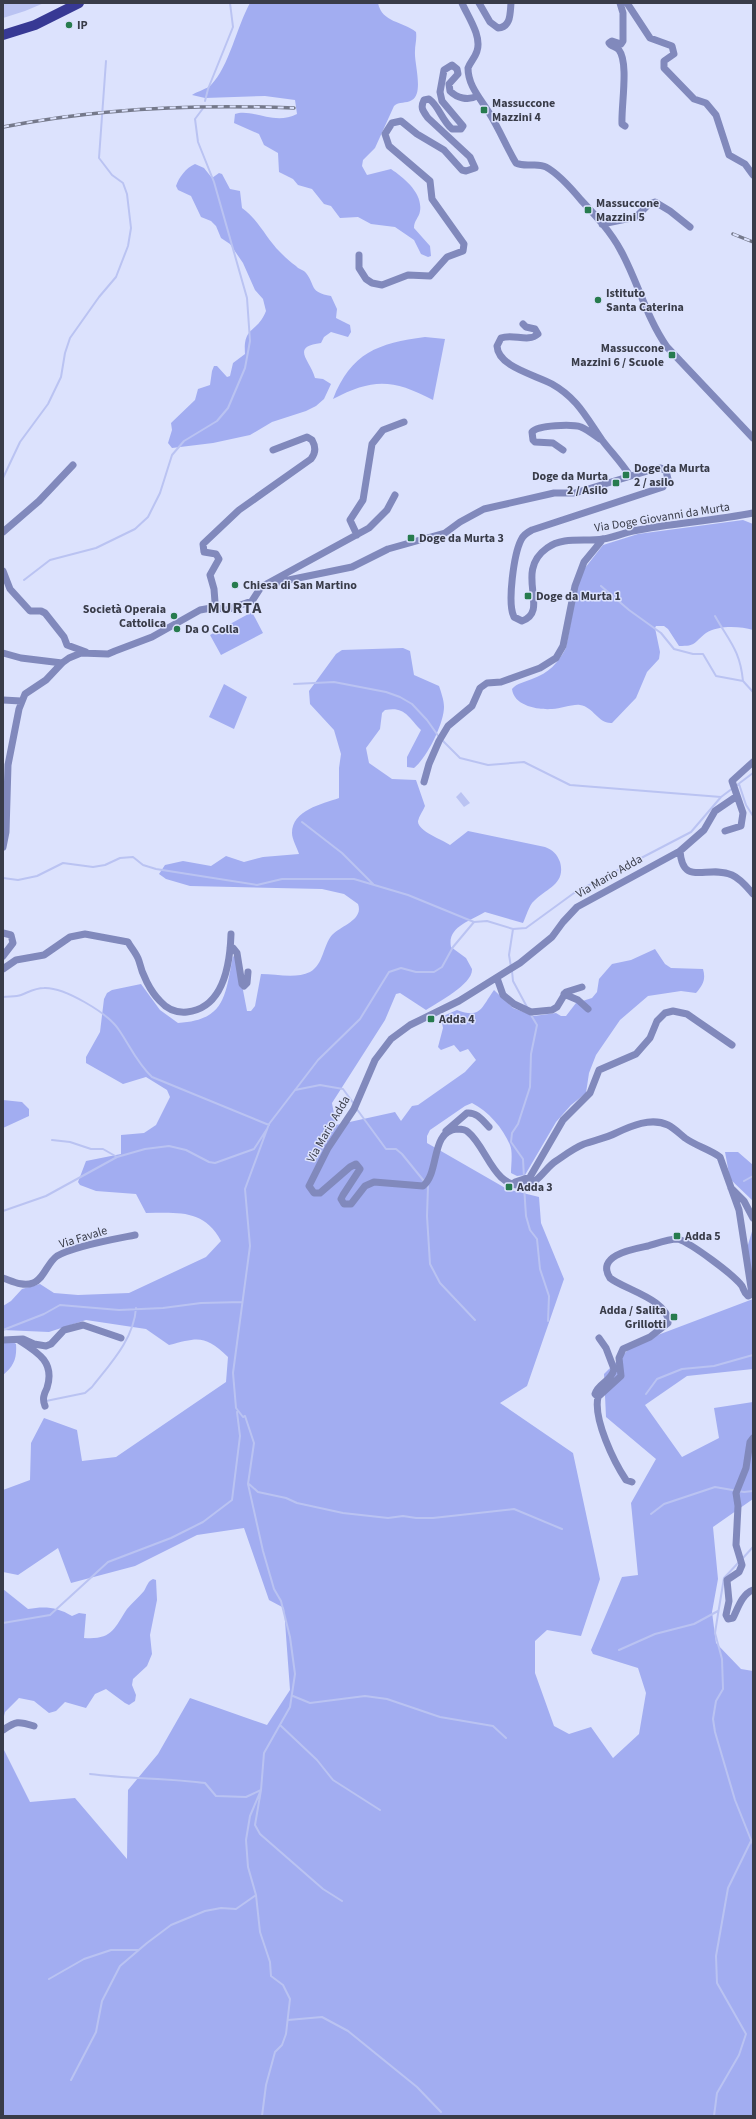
<svg xmlns="http://www.w3.org/2000/svg" width="756" height="2119" viewBox="0 0 756 2119" font-family="'Source Sans 3',sans-serif">
<style>
.green{fill:#a2adf1}
.water{fill:#bac3f2}
.lines{fill:none;stroke-linecap:round;stroke-linejoin:round}
.stream{stroke:#bac3f2;stroke-width:2}
.minor{stroke:#8189bc;stroke-width:7}
.primary{stroke:#373994;stroke-width:10}
.rail-casing{stroke:#75798b;stroke-width:3.5}
.rail{stroke:#dce2fd;stroke-width:2;stroke-dasharray:6;stroke-linecap:butt}
.poi-dot{fill:#277b4e;stroke:#dce2fd;stroke-width:1.5}
.labels{text-anchor:middle;stroke-width:3;stroke-linejoin:round;paint-order:stroke}
.poi-label{font-size:12px;font-weight:bold;fill:#393c49;stroke:#dce2fd;text-anchor:start}
.street-label{font-size:12px;fill:#393c49;stroke:#dce2fd}
.district-label{font-size:16px;font-weight:bold;letter-spacing:1px;fill:#393c49;stroke:#dce2fd}
</style>
<rect width="100%" height="100%" fill="#dce2fd"/>
<path class="green" d="M 250,3 L 378,3 C 382,23 403,21 416,32 C 417,39 415,45 415,51 C 414,63 424,93 412,100 C 406,104 399,101 394,106 L 375,148 L 363,160 L 362,166 L 367,175 L 391,169 C 404,178 423,193 420,211 C 419,218 414,220 414,228 L 430,246 L 431,256 L 428,257 L 421,254 L 414,240 L 395,227 L 371,224 L 358,217 L 340,218 L 331,206 L 324,204 L 312,189 L 298,185 L 293,179 L 279,172 L 278,153 L 264,145 L 259,134 L 234,123 L 235,114 C 252,108 274,126 297,114 L 295,100 L 265,96 L 205,98 L 192,95 C 198,91 207,89 211,85 C 229,67 237,26 250,3 Z
M 195,164 L 204,168 L 212,178 L 219,173 L 222,174 L 230,189 L 240,191 L 242,208 C 258,219 266,238 280,252 C 285,257 290,262 296,266 C 298,269 304,270 306,273 C 316,286 309,292 331,296 L 337,309 L 336,318 L 350,325 L 351,332 L 348,337 L 331,332 L 324,337 L 321,343 C 290,347 310,360 315,378 L 323,379 L 331,384 L 324,399 L 316,406 L 306,411 L 272,422 L 250,435 L 213,443 L 172,448 L 168,443 L 172,430 L 171,423 L 195,400 L 198,389 L 210,385 L 212,371 L 214,366 L 217,366 L 227,377 L 230,376 L 233,363 L 245,354 C 243,325 257,334 266,311 L 263,299 L 255,290 L 243,263 L 230,244 L 221,238 L 216,226 L 211,221 L 201,217 L 191,196 L 178,190 L 176,186 C 179,177 186,168 195,164 Z
M 425,337 L 445,339 L 433,400 C 393,379 373,378 333,399 C 351,353 378,343 425,337 Z
M 743,520 L 753,524 L 753,630 C 740,626 718,625 706,633 C 693,643 697,646 679,646 L 668,629 L 664,626 L 656,626 L 655,628 L 660,652 L 659,659 L 647,672 L 636,698 L 612,723 C 598,724 594,707 580,705 C 572,704 561,709 552,709 C 538,710 514,706 512,689 C 517,683 525,682 532,679 C 549,673 558,663 566,648 L 578,583 L 585,568 L 603,545 L 638,534 Z
M 252,612 L 263,633 L 221,655 L 210,635 Z
M 403,648 L 410,651 L 414,675 L 439,686 C 441,692 444,700 444,707 C 444,723 427,758 414,768 L 407,767 L 407,757 L 421,730 C 408,717 405,706 385,710 L 382,713 L 380,729 L 366,748 L 369,763 L 392,779 L 416,780 L 425,806 C 423,811 419,816 418,821 C 417,831 443,840 450,845 L 468,831 L 545,847 C 553,850 557,854 560,862 C 566,884 547,888 534,901 C 529,905 526,917 523,923 L 485,912 C 470,921 447,927 451,947 L 466,958 L 472,969 C 473,984 438,1002 426,1010 L 400,993 L 396,994 L 385,1020 L 332,1103 L 336,1125 L 395,1112 L 401,1121 L 412,1106 L 418,1105 L 465,1072 L 476,1060 L 468,1049 L 460,1052 L 454,1045 L 441,1050 L 438,1047 L 443,1028 L 441,1017 L 457,1010 C 481,1019 481,1008 494,990 L 513,1008 L 534,1016 L 556,1013 L 561,1016 L 566,1016 L 576,1003 L 592,998 L 597,992 L 599,979 L 612,964 L 631,960 L 655,949 L 665,964 L 671,968 L 703,969 C 706,979 703,985 696,993 L 681,991 L 648,996 L 620,1020 L 596,1055 L 589,1073 L 586,1093 L 571,1105 L 556,1122 L 525,1175 L 517,1176 L 511,1173 C 511,1165 513,1152 510,1145 C 503,1128 488,1111 472,1103 L 465,1106 L 430,1130 L 427,1136 L 427,1143 L 507,1189 L 539,1197 L 541,1223 L 564,1279 L 527,1386 L 500,1403 L 573,1453 L 600,1579 L 581,1636 L 547,1630 L 535,1641 L 535,1673 L 554,1726 L 569,1734 L 591,1727 L 613,1758 L 639,1734 L 646,1693 L 638,1668 L 593,1654 L 591,1650 L 622,1577 L 638,1575 L 631,1503 L 656,1459 L 606,1417 L 604,1374 L 634,1344 L 753,1299 L 753,1369 L 687,1376 L 645,1405 L 682,1457 L 719,1438 L 714,1408 L 753,1402 L 753,1499 L 713,1527 L 718,1579 L 712,1612 L 716,1643 L 741,1669 L 753,1671 L 753,2116 L 3,2116 L 3,1748 L 30,1802 L 75,1798 L 127,1859 L 128,1790 L 158,1754 L 190,1698 L 267,1725 L 290,1690 L 284,1608 L 269,1600 L 244,1528 L 197,1535 L 135,1566 L 71,1583 L 58,1548 L 18,1575 L 3,1572 L 3,1490 L 30,1480 L 31,1443 L 44,1418 L 77,1430 L 82,1461 L 116,1457 L 226,1382 L 228,1357 C 205,1335 199,1337 169,1345 L 146,1329 L 86,1320 L 49,1332 L 3,1330 L 3,1306 L 11,1301 L 22,1289 L 40,1284 L 54,1293 L 78,1295 L 129,1293 L 206,1257 L 221,1241 C 204,1209 178,1213 146,1213 L 136,1194 L 96,1191 L 80,1185 L 78,1182 L 86,1161 L 121,1154 L 121,1135 L 144,1133 L 156,1125 L 170,1097 L 167,1090 L 146,1077 L 123,1084 L 86,1063 L 86,1057 L 100,1032 L 104,999 L 107,993 L 112,990 L 141,984 L 160,1010 L 178,1023 C 225,1020 225,997 233,956 L 237,959 L 247,1011 L 251,1011 L 255,1006 L 261,974 C 276,974 296,979 310,972 C 324,964 323,945 332,935 C 340,926 364,920 358,904 L 344,894 L 322,889 L 190,886 L 166,879 L 159,874 L 165,865 L 183,861 L 211,866 L 226,856 L 244,862 L 263,857 L 299,854 C 297,848 292,839 292,833 C 292,810 322,804 339,798 L 339,768 L 341,754 L 334,730 L 310,704 L 309,691 L 336,654 L 342,650 Z
M 224,684 L 247,697 L 234,729 L 209,717 Z
M 3,1100 L 22,1102 L 29,1109 L 29,1116 L 3,1128 Z
M 725,1152 L 738,1152 L 753,1165 L 753,1201 L 730,1179 Z
M 753,1228 L 753,1284 L 747,1248 Z
M 13,1342 L 16,1344 C 17,1358 14,1366 3,1375 L 3,1343 Z
M 153,1579 L 156,1580 L 157,1600 L 150,1635 L 152,1654 L 147,1666 L 133,1679 L 132,1685 L 136,1695 L 135,1701 L 129,1705 L 125,1703 L 106,1689 L 95,1694 L 86,1708 L 65,1702 L 56,1711 L 49,1713 L 34,1701 L 19,1698 L 5,1712 L 3,1720 L 3,1589 L 28,1609 C 45,1606 57,1607 72,1616 L 79,1613 L 86,1614 L 84,1638 C 112,1640 114,1629 127,1609 C 132,1603 139,1597 144,1591 C 147,1586 148,1581 153,1579 Z"/>
<path class="water" d="M 3,3 L 44,3 L 25,11 L 3,18 Z
M 461,792 L 470,803 L 464,807 L 456,797 Z"/>
<g class="lines">
<path class="stream" d="M 205,101 L 208,89 L 233,27 L 230,3
M 3,478 L 20,442 L 48,404 L 61,377 L 65,353 L 70,338 L 99,297 L 116,277 L 128,246 L 131,228 L 127,194 L 123,183 L 112,175 L 99,158 L 106,61
M 24,580 L 50,560 L 96,548 L 135,529 L 148,517 L 160,493 L 172,455 L 184,441 L 217,421 L 228,408 L 245,368 L 250,341 L 247,298 L 214,182 L 198,142 L 195,119 L 204,107
M 601,586 L 629,610 L 661,633 L 674,649 L 693,654 L 703,654 L 716,676 L 743,681 L 753,692
M 715,616 C 729,641 740,650 743,681
M 294,684 L 334,682 L 386,692 L 400,697 L 412,704 L 427,720 L 439,737
M 442,740 L 460,758 L 488,765 L 524,762 L 570,785 L 721,797
M 739,784 L 746,805 L 753,816
M 302,822 L 342,853 L 373,884
M 3,878 L 18,880 L 37,876 L 63,863 L 93,867 L 105,865 L 120,858 L 133,857 L 143,865 L 156,869 L 257,885 L 282,879 L 354,879 L 408,895 L 474,922
M 511,967 L 509,955 L 513,929
M 512,971 L 513,981 L 527,1007
M 3,997 C 9,996 16,997 21,995 C 29,992 35,988 44,988 C 64,987 108,1013 119,1030 C 130,1046 137,1063 152,1077 L 269,1125
M 295,1090 L 320,1085 L 343,1089 L 354,1104
M 356,1108 L 386,1149 L 396,1149 L 402,1154 L 428,1186 L 427,1216 L 430,1264 L 440,1283 L 475,1320
M 52,1140 L 70,1142 L 91,1149 L 103,1149 L 117,1157
M 524,1178 L 523,1159 L 511,1142 L 512,1133 L 518,1124 L 530,1087 L 531,1054 L 537,1025 L 531,1015
M 744,1181 L 753,1176
M 524,1186 L 526,1216 L 530,1230 L 537,1239 L 540,1269 L 549,1296 L 548,1321
M 3,1211 L 46,1196 L 117,1157 L 145,1149 L 169,1146 L 186,1150 L 209,1162 L 215,1163 L 254,1149 L 267,1129
M 3,1330 L 44,1314 L 60,1305 L 119,1310 L 163,1308 L 201,1303 L 242,1302
M 646,1394 L 657,1379 L 682,1369 L 714,1366 L 753,1355
M 46,1401 L 85,1393 L 92,1387 C 110,1364 134,1339 136,1308
M 249,1484 L 258,1492 L 286,1498 L 297,1503 L 343,1513 L 388,1518 L 403,1516 L 416,1518 L 433,1518 L 514,1509 L 562,1529
M 651,1514 L 664,1504 L 715,1487 L 744,1492 L 753,1491
M 742,1559 L 753,1547
M 739,1562 L 724,1578 L 718,1614 L 715,1633 L 722,1659 L 723,1689 L 716,1701 L 713,1719 L 715,1732 L 735,1800 L 753,1845
M 3,1623 L 50,1615 L 108,1562 L 171,1538 L 203,1522 L 232,1500 L 240,1436 L 237,1412
M 619,1650 L 655,1634 L 694,1624 L 718,1611
M 293,1696 L 310,1703 L 365,1696 L 387,1699 L 440,1717 L 493,1726 L 506,1738
M 280,1725 L 317,1760 L 333,1780 L 380,1810
M 90,1774 C 129,1779 166,1778 205,1783 L 216,1796 L 246,1797 L 261,1790 L 255,1825 L 260,1834 L 323,1889 L 342,1901
M 49,1979 L 84,1959 L 111,1950 L 139,1950
M 288,2020 L 322,2017 L 348,2031 L 417,2087 L 441,2112
M 71,2080 L 96,2032 L 102,2001 L 120,1966 L 147,1943 L 171,1925 L 205,1911 L 221,1908 L 236,1909 L 256,1895
M 262,2116 L 266,2085 L 275,2052 L 282,2045 L 286,2034 L 290,1999 L 283,1985 L 271,1976 L 270,1962 L 260,1932 L 256,1895 L 248,1867 L 246,1840 L 250,1816 L 261,1790 L 264,1753 L 290,1707 L 295,1674 L 290,1637 L 281,1601 L 274,1589 L 263,1551 L 248,1484 L 254,1443 L 245,1416 L 243,1417 L 236,1408 L 233,1373 L 250,1246 L 245,1189 L 269,1124 L 318,1060 L 360,1019 L 389,972 L 401,968 L 416,972 L 434,972 L 442,967 L 453,947 L 474,922 L 487,921 L 513,929 L 526,928 L 574,893 L 691,832 L 721,797 L 753,773
M 714,2116 L 717,2093 L 739,2055 L 746,2034 L 717,1983 L 716,1956 L 728,1888 L 751,1841"/>
<path class="minor" d="M 462,3 C 468,17 482,36 477,51 C 475,58 470,62 468,68 C 468,87 482,100 491,116 C 500,131 507,148 516,163 C 526,168 537,162 546,167 C 559,174 571,188 581,200 C 596,216 611,232 621,251 C 638,282 646,317 667,347 L 753,438
M 479,3 L 490,22 L 498,28 C 511,27 510,14 511,3
M 620,3 L 623,13 L 623,41 L 621,44 L 612,41 L 609,43 C 611,47 616,46 619,50 C 629,63 621,106 622,124 L 625,126
M 627,3 L 650,38 L 672,46 L 674,54 L 664,61 L 664,68 L 694,99 L 706,103 L 716,115 L 729,155 L 745,164 L 753,175
M 602,224 L 636,217 L 649,204 L 655,202 L 670,211 L 690,227
M 359,255 L 359,268 L 366,279 L 372,283 L 382,285 L 408,275 L 430,276 L 447,257 L 463,251 L 464,244 L 432,199 L 430,181 L 389,146 L 385,134 L 392,123 L 401,121 L 417,134 L 444,150 L 462,170 L 466,171 L 475,168 L 470,157 L 428,118 C 423,111 420,108 424,100 L 429,99 C 439,106 441,119 452,129 L 461,129 L 463,126 L 442,101 L 440,92 L 444,70 L 452,65 L 457,69 L 458,74 L 449,84 L 450,91 C 457,98 468,101 477,96
M 523,324 L 526,327 L 535,329 L 538,334 C 528,343 513,333 501,338 L 497,346 C 498,367 536,375 552,384 C 577,398 586,417 602,440 C 611,452 622,463 630,476
M 563,450 L 553,443 L 535,442 L 533,440 L 532,432 C 538,425 572,424 581,427 C 588,430 594,435 600,439
M 3,532 L 39,501 L 73,465
M 357,535 L 350,520 L 363,500 L 372,444 L 383,430 L 404,422
M 3,571 L 10,589 L 30,611 L 41,611 L 45,613 L 64,637 L 67,645 L 86,652
M 269,584 L 352,567 L 388,549 L 445,533 L 460,522 L 484,509 L 554,493 L 575,493 L 654,469 L 661,468 L 666,471 L 668,479 L 663,487 L 532,530 C 528,532 523,535 521,540 C 514,554 507,603 514,617 L 522,621 C 551,611 513,572 547,548 C 563,536 585,542 603,539 C 613,538 623,533 633,531 C 673,523 713,521 753,513
M 211,608 L 215,602 L 214,589 L 210,575 L 219,559 L 216,554 L 204,552 L 203,544 L 239,510 L 311,459 C 316,453 316,447 312,440 L 307,437 L 273,450
M 219,608 L 226,610 L 252,601 L 261,587 L 369,528 L 387,510 L 395,495
M 3,653 L 21,658 L 62,663
M 3,700 L 21,701
M 424,782 L 429,764 L 439,741 L 448,726 L 472,706 L 480,688 L 487,683 L 501,682 L 540,668 L 556,658 L 563,646 L 575,586 L 584,562 L 603,539
M 725,831 L 741,826 L 743,813 L 732,781 L 753,762
M 3,847 L 6,832 L 8,765 L 19,709 L 25,694 L 46,680 L 62,663 L 69,658 L 81,653 L 108,654 L 115,651 L 152,637 L 200,610 L 211,608
M 680,851 C 683,888 707,864 732,875 C 741,879 747,887 753,894
M 3,933 L 11,935 L 13,943 L 3,956
M 230,948 L 233,948 L 237,953 L 242,984 L 244,986 L 247,983 L 248,972
M 3,969 L 16,960 L 44,955 L 70,937 L 85,934 L 128,942 C 131,948 137,954 139,961 C 142,974 150,991 160,1001 C 167,1009 177,1013 187,1012 C 224,1008 230,964 231,934
M 497,978 L 503,995 L 514,1004 L 531,1012 L 552,1010 L 557,1007 L 566,992 L 582,987
M 564,994 L 578,1000 L 588,1009
M 446,1131 L 467,1113 C 477,1112 483,1121 489,1127
M 515,1182 L 530,1177 L 563,1120 L 590,1093 L 599,1070 L 636,1054 L 650,1038 L 657,1021 L 665,1013 L 673,1011 L 687,1014 L 732,1045
M 731,1188 L 744,1201 L 753,1218
M 3,1278 C 12,1281 23,1287 33,1283 C 44,1279 47,1263 57,1256 C 74,1246 115,1239 135,1235
M 599,1338 L 606,1348 L 614,1369 C 612,1381 598,1383 595,1394 L 598,1397 L 621,1376 L 619,1358 L 623,1349 L 650,1337 L 668,1323 C 670,1300 623,1289 610,1278 C 595,1255 634,1249 648,1246 C 658,1243 668,1239 678,1239 C 691,1243 734,1275 742,1286 C 744,1290 744,1293 748,1296 L 752,1294 L 739,1210 L 720,1157 C 709,1149 696,1146 685,1138 C 680,1134 674,1128 668,1125 C 651,1117 631,1126 616,1133 C 606,1138 595,1140 584,1144 C 574,1148 565,1155 556,1161 C 545,1168 539,1183 525,1185 C 494,1190 487,1147 468,1132 C 465,1129 461,1129 457,1129 C 430,1131 440,1173 423,1186 L 374,1182 L 365,1186 L 351,1204 L 344,1204 L 341,1199 L 343,1195 L 360,1169 L 356,1164 L 350,1167 L 320,1193 L 314,1193 L 309,1186 L 328,1148 L 354,1109 L 375,1060 L 391,1039 L 410,1025 L 459,1001 L 520,963 L 552,937 L 563,922 L 577,907 L 680,851 L 704,830 L 715,811 L 737,796
M 3,1340 L 23,1339 L 34,1344 L 46,1346 L 51,1344 L 64,1330 L 83,1325 L 121,1338
M 20,1341 C 39,1353 55,1363 47,1388 C 44,1394 42,1399 45,1406
M 598,1397 C 593,1419 614,1462 626,1480 L 632,1482
M 753,1438 L 750,1442 L 746,1468 L 736,1493 L 738,1506 L 736,1545 L 742,1565 L 739,1572 L 727,1580 L 729,1601 L 726,1615 L 728,1619 L 733,1618 C 738,1608 742,1594 753,1590
M 3,1730 C 16,1721 18,1721 34,1726"/>
<path class="primary" d="M 3,35 L 35,25 L 79,3"/>
<g class="rail-casing">
<path id="rail" d="M 3,127 C 99,108 196,104 294,108
M 733,234 L 753,242"/>
</g>
<use href="#rail" class="rail"/>
</g>
<g class="poi-dot">
<circle cx="69" cy="25" r="4"/>
<rect x="480" y="106" width="8" height="8" rx="2"/>
<rect x="584" y="206" width="8" height="8" rx="2"/>
<circle cx="598" cy="300" r="4"/>
<rect x="668" y="351" width="8" height="8" rx="2"/>
<rect x="622" y="471" width="8" height="8" rx="2"/>
<rect x="612" y="479" width="8" height="8" rx="2"/>
<rect x="407" y="534" width="8" height="8" rx="2"/>
<circle cx="235" cy="585" r="4"/>
<rect x="524" y="592" width="8" height="8" rx="2"/>
<circle cx="174" cy="616" r="4"/>
<circle cx="177" cy="629" r="4"/>
<rect x="427" y="1015" width="8" height="8" rx="2"/>
<rect x="505" y="1183" width="8" height="8" rx="2"/>
<rect x="673" y="1232" width="8" height="8" rx="2"/>
<rect x="670" y="1313" width="8" height="8" rx="2"/>
</g>
<g class="labels">
<g class="poi-label">
<text x="77" y="29">IP</text>
<text x="492" y="107">Massuccone<tspan x="492" dy="14">Mazzini 4</tspan></text>
<text x="596" y="207">Massuccone<tspan x="596" dy="14">Mazzini 5</tspan></text>
<text x="606" y="297">Istituto<tspan x="606" dy="14">Santa Caterina</tspan></text>
<text x="664" y="352" text-anchor="end">Massuccone<tspan x="664" dy="14">Mazzini 6 / Scuole</tspan></text>
<text x="634" y="472">Doge da Murta<tspan x="634" dy="14">2 / asilo</tspan></text>
<text x="608" y="480" text-anchor="end">Doge da Murta<tspan x="608" dy="14">2 / Asilo</tspan></text>
<text x="419" y="542">Doge da Murta 3</text>
<text x="243" y="589">Chiesa di San Martino</text>
<text x="536" y="600">Doge da Murta 1</text>
<text x="166" y="613" text-anchor="end">Società Operaia<tspan x="166" dy="14">Cattolica</tspan></text>
<text x="185" y="633">Da O Colla</text>
<text x="439" y="1023">Adda 4</text>
<text x="517" y="1191">Adda 3</text>
<text x="685" y="1240">Adda 5</text>
<text x="666" y="1314" text-anchor="end">Adda / Salita<tspan x="666" dy="14">Grillotti</tspan></text>
</g>
<g class="street-label">
<text transform="translate(662 517) rotate(-9)" y="4">Via Doge Giovanni da Murta</text>
<text transform="translate(609 876) rotate(-30)" y="4">Via Mario Adda</text>
<text transform="translate(328 1129) rotate(-60)" y="4">Via Mario Adda</text>
<text transform="translate(83 1237) rotate(-17)" y="4">Via Favale</text>
</g>
<g class="district-label">
<text x="235" y="613">MURTA</text>
</g>
</g>
<rect width="756" height="2119" fill="none" stroke="#393c49" stroke-width="8"/>
</svg>
